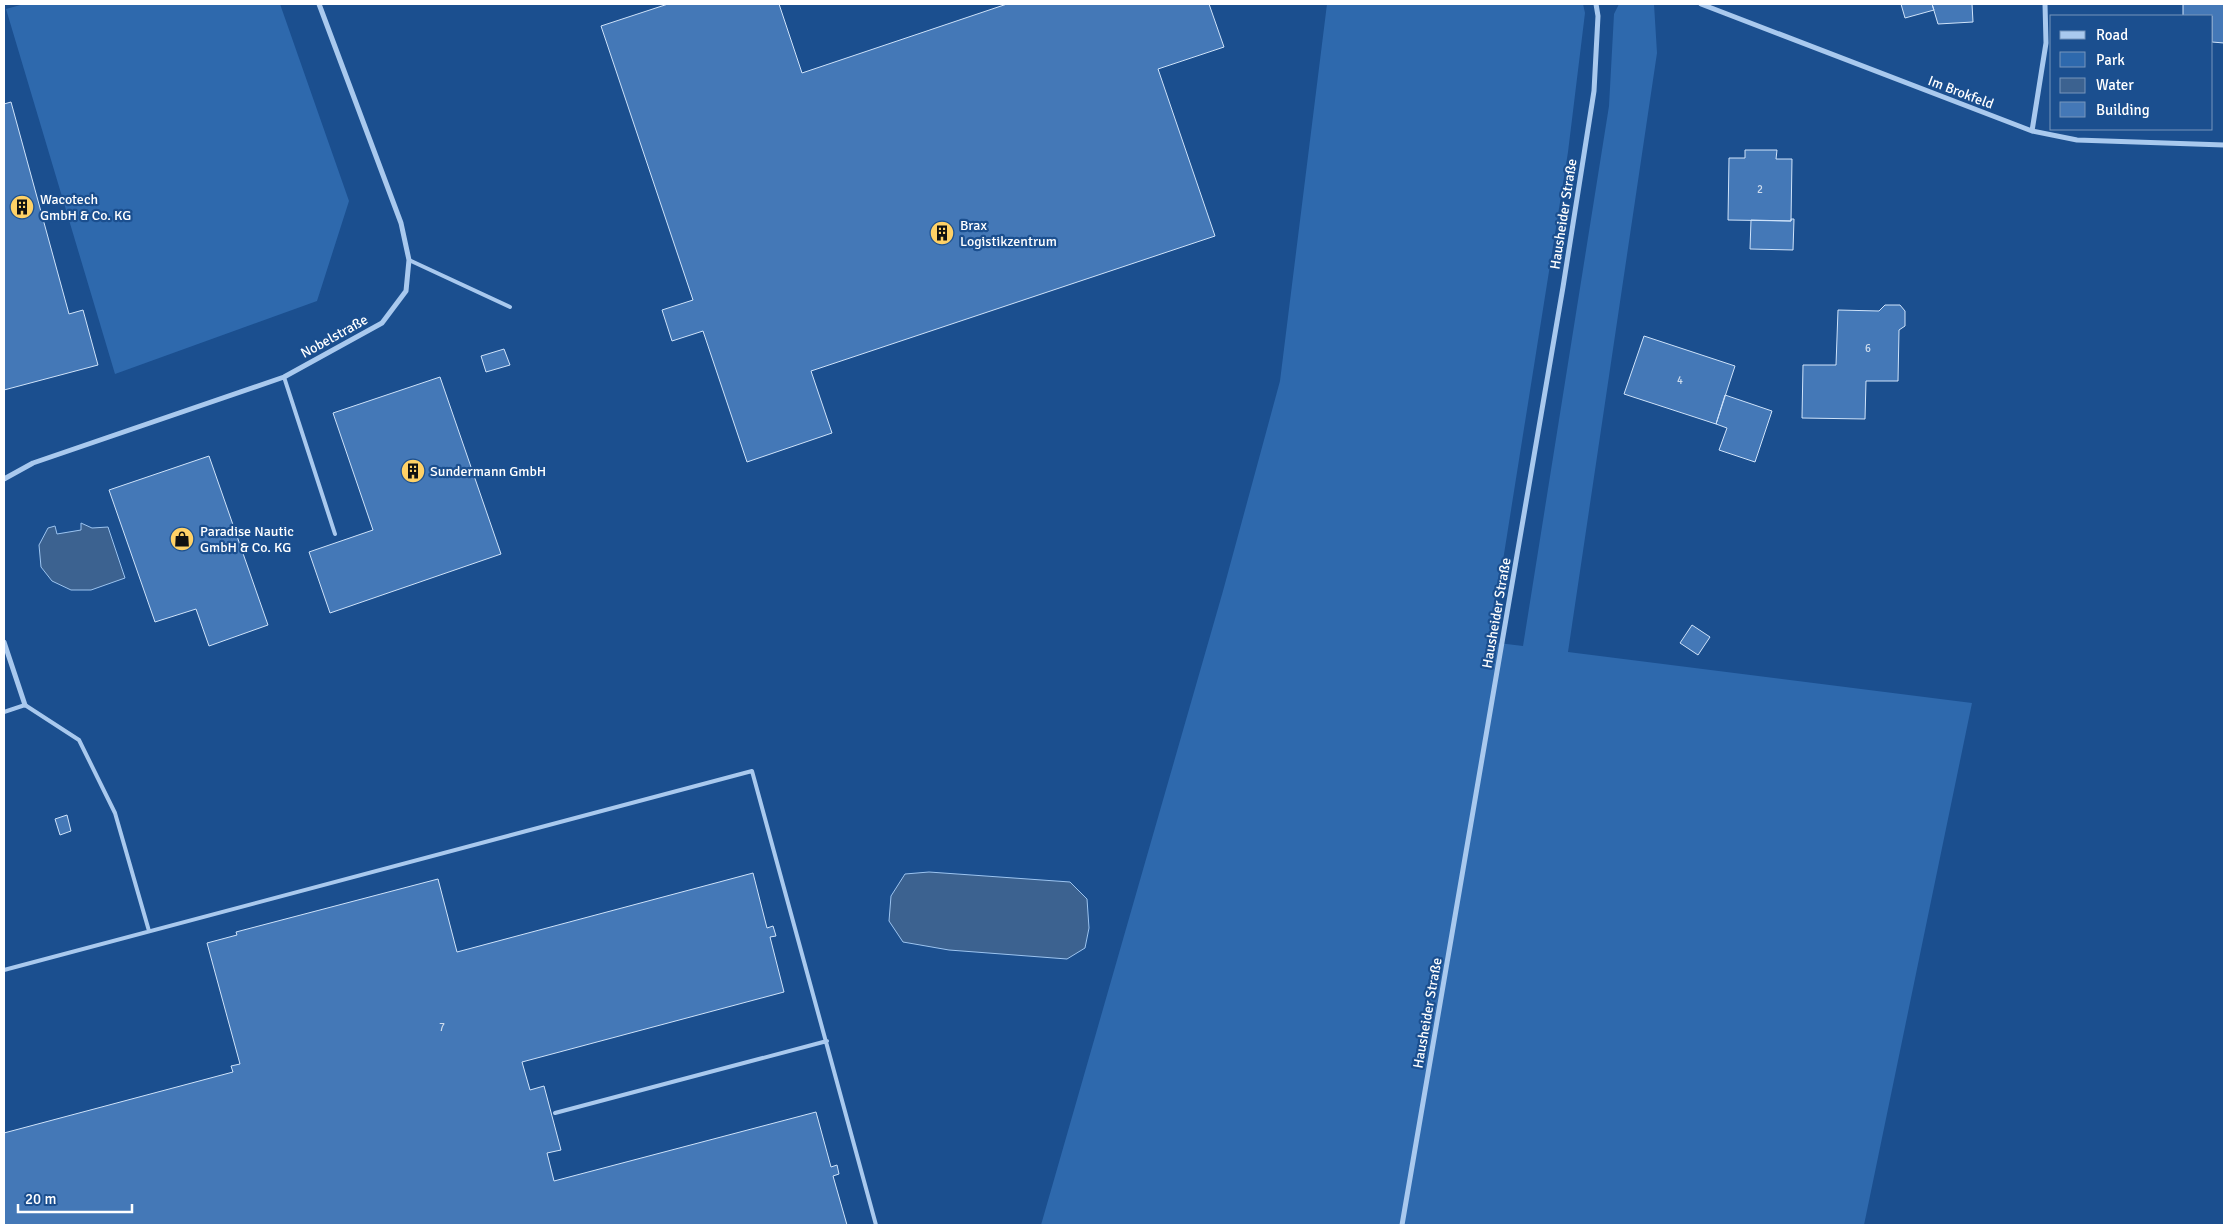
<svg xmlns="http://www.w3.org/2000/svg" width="2228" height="1229" viewBox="0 0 2228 1229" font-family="Signika,sans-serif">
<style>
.green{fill:#2e69ad}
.water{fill:#3c6290;stroke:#9cc4f0}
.building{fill:#4478b7;stroke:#cfe3fa}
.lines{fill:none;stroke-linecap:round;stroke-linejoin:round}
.lane{stroke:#a9c9ee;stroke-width:4}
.street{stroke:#a9c9ee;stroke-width:5}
.labels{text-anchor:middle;stroke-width:4.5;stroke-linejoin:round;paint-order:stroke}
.number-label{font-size:11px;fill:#d0dded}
.street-label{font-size:14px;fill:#fff;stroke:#1b4f8f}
.poi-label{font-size:14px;fill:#fff;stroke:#1b4f8f;text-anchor:start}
</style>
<rect width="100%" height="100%" fill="#1b4f8f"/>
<path class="green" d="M 24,4 L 280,4 L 349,201 L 317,301 L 115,374 L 6,9 Z
M 1327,4 L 1583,4 L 1585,13 L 1568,152 L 1490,642 L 1523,646 L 1609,106 L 1614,14 L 1619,4 L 1654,4 L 1657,53 L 1568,652 L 1972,703 L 1864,1225 L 1041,1225 L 1223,591 L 1280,381 Z"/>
<path class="water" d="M 81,523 L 92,528 L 108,527 L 125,578 L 91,590 L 71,590 L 52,581 L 41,567 L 39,545 L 48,528 L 55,526 L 57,534 L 81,530 Z
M 929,872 L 1070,882 L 1087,899 L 1089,928 L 1085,948 L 1067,959 L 949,950 L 903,942 L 889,921 L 891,896 L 905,874 Z"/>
<path class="building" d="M 668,4 L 779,4 L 802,73 L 1007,4 L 1209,4 L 1224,47 L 1158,69 L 1215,236 L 811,371 L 832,433 L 747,462 L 703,331 L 672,341 L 662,310 L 693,300 L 601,26 Z
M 1901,4 L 1932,4 L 1934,10 L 1905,18 Z
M 1932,4 L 1972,4 L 1973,22 L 1938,24 Z
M 2183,4 L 2224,4 L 2224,43 L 2212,42 L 2212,16 L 2183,16 Z
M 11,102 L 69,314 L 83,310 L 98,365 L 4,390 L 4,104 Z
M 1745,150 L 1777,150 L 1776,159 L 1792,159 L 1791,221 L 1728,220 L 1729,158 L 1745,158 Z
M 1791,219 L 1794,219 L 1793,250 L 1750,249 L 1751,220 L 1791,221 Z
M 1885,305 L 1900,305 L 1905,311 L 1905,326 L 1899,330 L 1898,381 L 1866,381 L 1865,419 L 1802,418 L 1803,365 L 1836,365 L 1838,310 L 1879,311 Z
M 1644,336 L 1735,366 L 1716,424 L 1624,394 Z
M 504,349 L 510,365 L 486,372 L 481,356 Z
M 440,377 L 501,554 L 330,613 L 309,552 L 373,530 L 333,413 Z
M 1725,395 L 1772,411 L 1755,462 L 1719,450 L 1727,428 L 1716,424 Z
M 209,456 L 268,625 L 209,646 L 196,609 L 155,622 L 109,490 Z
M 1692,625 L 1710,637 L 1698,655 L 1680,643 Z
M 67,815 L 71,831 L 60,835 L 55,819 Z
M 753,873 L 767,928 L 773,926 L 776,936 L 770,937 L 784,992 L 522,1062 L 530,1090 L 544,1086 L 561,1150 L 547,1153 L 554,1181 L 816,1112 L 831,1167 L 837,1165 L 839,1174 L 833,1176 L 847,1225 L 4,1225 L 4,1133 L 233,1072 L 231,1066 L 240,1064 L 207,943 L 237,935 L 236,932 L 438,879 L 457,952 Z"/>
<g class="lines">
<path class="lane" d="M 409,260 L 510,307
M 284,377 L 335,534
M 4,712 L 25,705 L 79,740 L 115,813 L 149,931
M 4,970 L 752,771 L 876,1225
M 555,1113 L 827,1041"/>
<path class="street" d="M 1701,4 L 2032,131 L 2077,140 L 2224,145
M 2032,131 L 2046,43 L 2045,4
M 4,479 L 33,463 L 284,377 L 382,323 L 406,291 L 409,260 L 401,223 L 319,4
M 4,642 L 25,705
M 1402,1225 L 1563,287 L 1594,91 L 1598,16 L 1596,4"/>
</g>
<defs>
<g id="building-disc" transform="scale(1.25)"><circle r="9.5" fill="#ffd166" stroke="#1b4f8f"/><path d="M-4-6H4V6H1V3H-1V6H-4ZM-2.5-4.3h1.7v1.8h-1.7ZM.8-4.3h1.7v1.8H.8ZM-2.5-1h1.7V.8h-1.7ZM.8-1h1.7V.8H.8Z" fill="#111"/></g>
<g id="shop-disc" transform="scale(1.25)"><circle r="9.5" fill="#ffd166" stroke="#1b4f8f"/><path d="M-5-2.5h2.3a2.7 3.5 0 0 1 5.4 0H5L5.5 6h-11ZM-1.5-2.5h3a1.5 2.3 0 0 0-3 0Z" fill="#111"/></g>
</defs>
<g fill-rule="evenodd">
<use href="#building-disc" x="22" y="207"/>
<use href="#building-disc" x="942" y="233"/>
<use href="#building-disc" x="413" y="471"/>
<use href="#shop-disc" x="182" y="539"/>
</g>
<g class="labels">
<g class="number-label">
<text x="1760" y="193">2</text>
<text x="1868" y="352">6</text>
<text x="1680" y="384">4</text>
<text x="442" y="1031">7</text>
</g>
<g class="street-label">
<text transform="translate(1961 92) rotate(21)" y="5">Im Brokfeld</text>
<text transform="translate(1563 214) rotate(-81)" y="5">Hausheider Straße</text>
<text transform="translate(334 336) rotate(-29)" y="5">Nobelstraße</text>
<text transform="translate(1496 613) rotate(-80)" y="5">Hausheider Straße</text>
<text transform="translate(1427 1013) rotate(-80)" y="5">Hausheider Straße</text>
</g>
<g class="poi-label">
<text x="40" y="204">Wacotech<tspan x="40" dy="16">GmbH &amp; Co. KG</tspan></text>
<text x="960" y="230">Brax<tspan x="960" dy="16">Logistikzentrum</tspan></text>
<text x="430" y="476">Sundermann GmbH</text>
<text x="200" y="536">Paradise Nautic<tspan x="200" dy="16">GmbH &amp; Co. KG</tspan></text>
</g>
</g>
<rect width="2228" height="1229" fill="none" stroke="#ffffff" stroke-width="10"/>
<rect x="2050" y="15" width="162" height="115" fill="#1b4f8f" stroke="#7695bc"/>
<rect x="2060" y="31" width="25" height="8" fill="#a9c9ee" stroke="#7695bc"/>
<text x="2096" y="40" font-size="15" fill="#ffffff">Road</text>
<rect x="2060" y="52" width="25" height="15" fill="#2e69ad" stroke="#7695bc"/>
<text x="2096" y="65" font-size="15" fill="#ffffff">Park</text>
<rect x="2060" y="78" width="25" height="15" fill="#3c6290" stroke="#7695bc"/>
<text x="2096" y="90" font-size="15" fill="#ffffff">Water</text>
<rect x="2060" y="102" width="25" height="15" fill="#4478b7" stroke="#7695bc"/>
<text x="2096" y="115" font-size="15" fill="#ffffff">Building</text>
<path d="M18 1204v8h114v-8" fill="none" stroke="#ffffff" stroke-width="2.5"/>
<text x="25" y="1204" font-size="15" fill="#ffffff" stroke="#1b4f8f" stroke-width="4" paint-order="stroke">20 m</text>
</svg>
